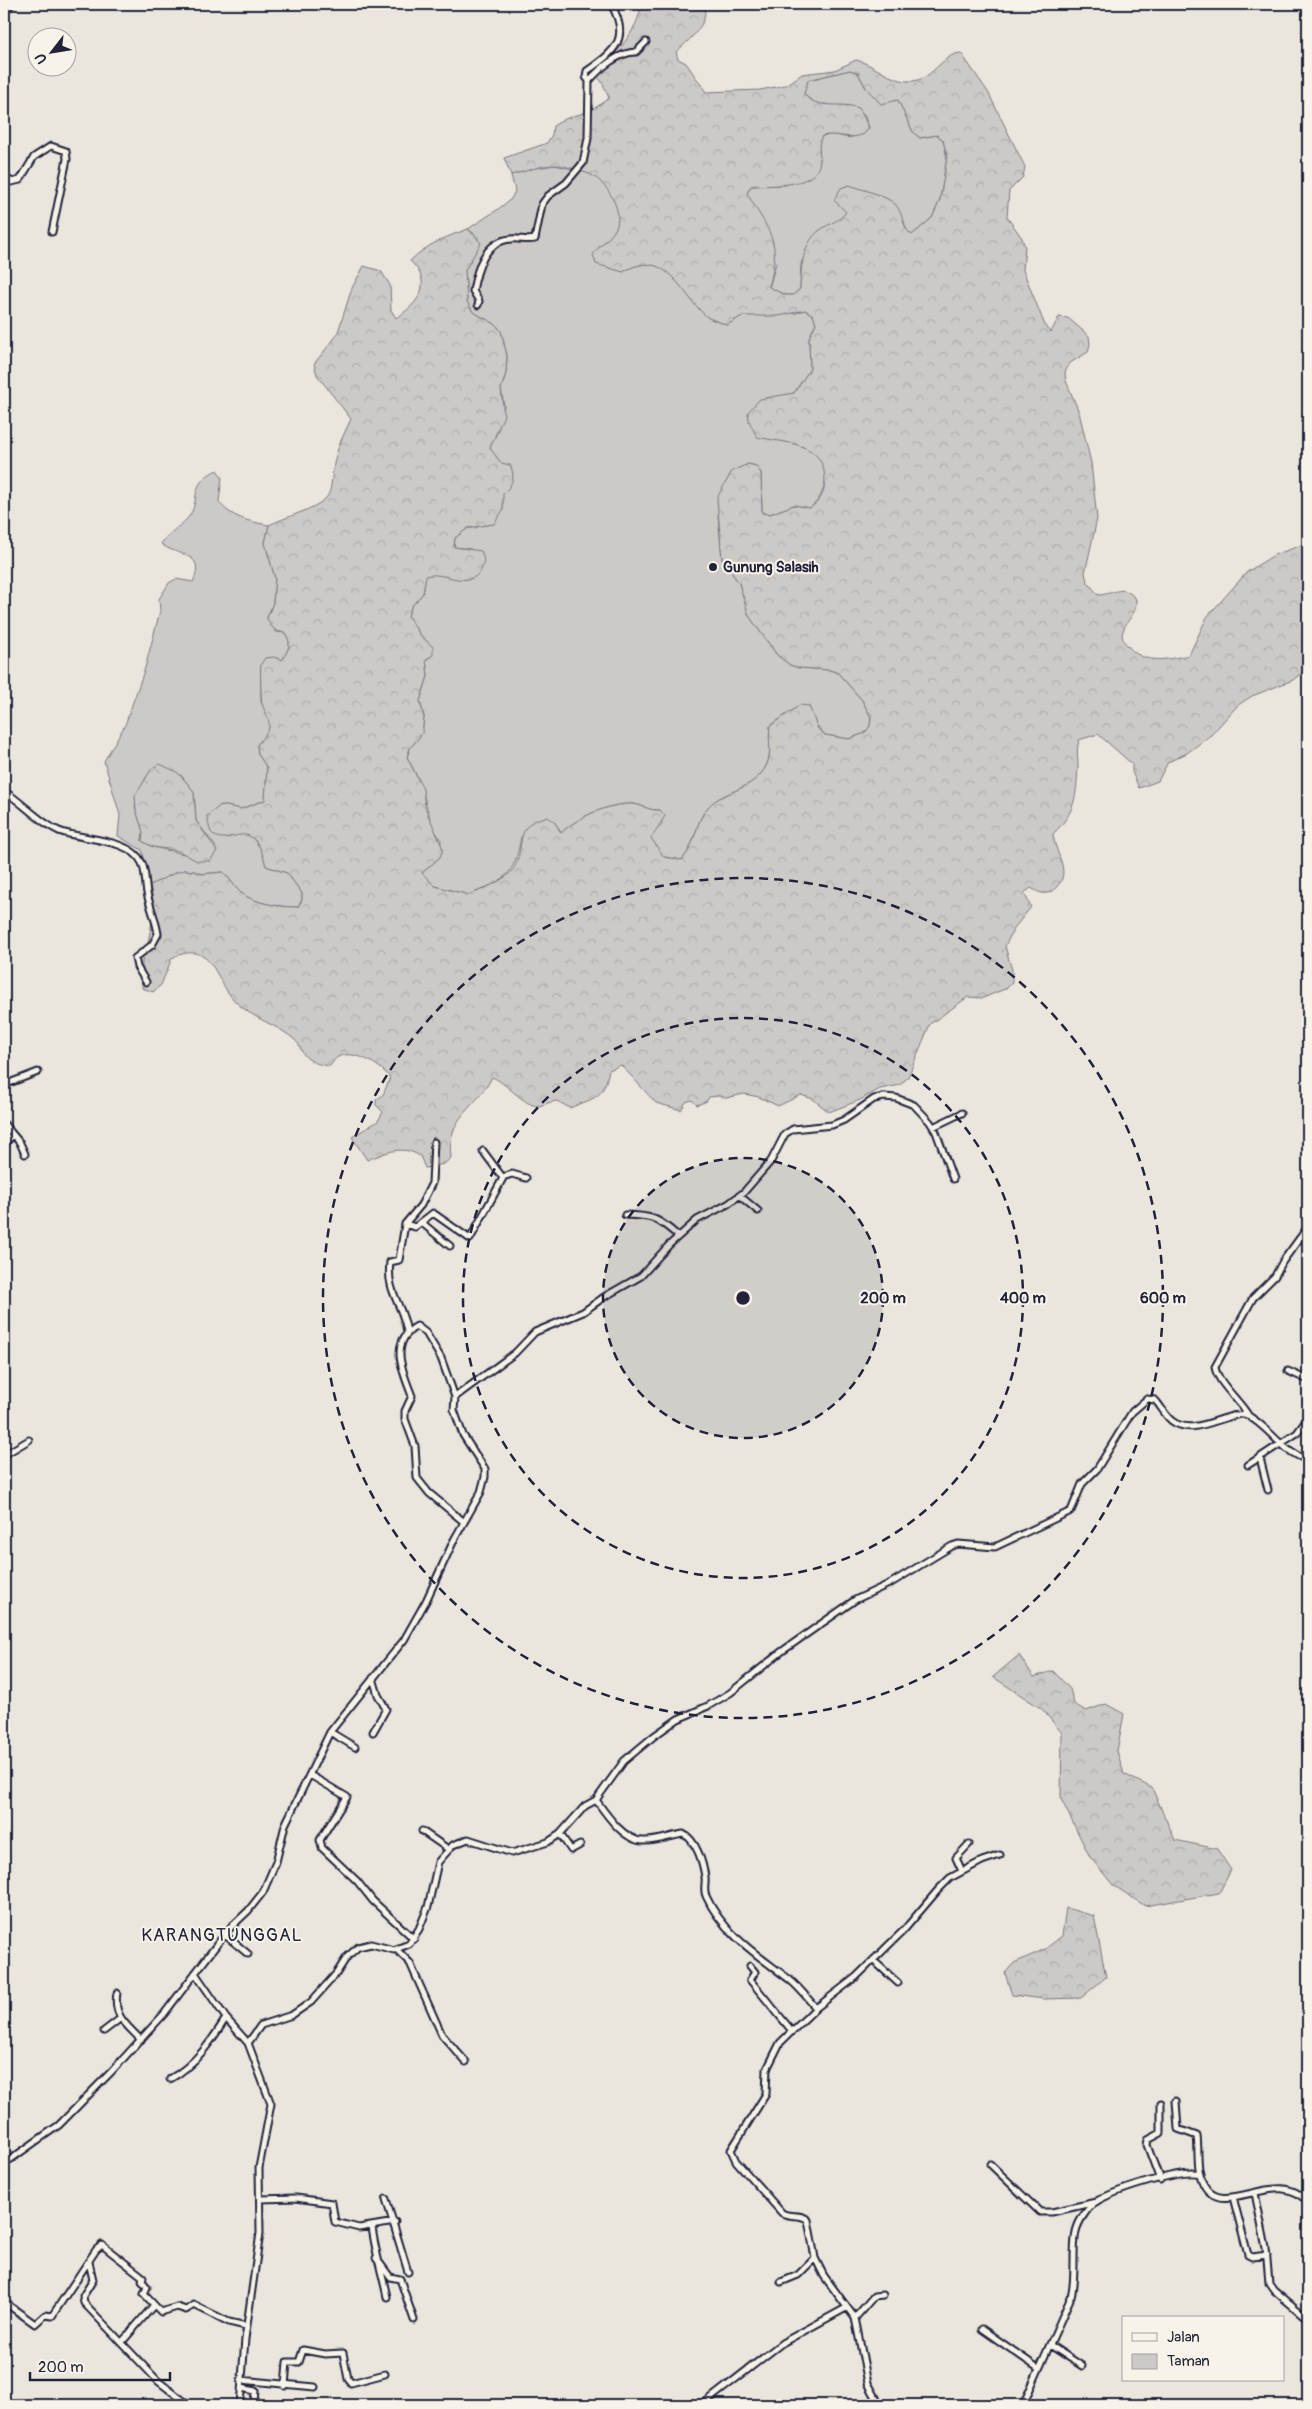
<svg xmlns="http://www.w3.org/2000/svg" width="1312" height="2409" viewBox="0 0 1312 2409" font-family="Pangolin,sans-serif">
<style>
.green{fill:#cdc9c6;stroke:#787680;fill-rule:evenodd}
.forest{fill:url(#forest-crowns);stroke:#787680;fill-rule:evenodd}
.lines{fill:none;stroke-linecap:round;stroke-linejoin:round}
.minor-casing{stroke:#22223b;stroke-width:9}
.minor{stroke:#f7f3e8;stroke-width:5}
.ring{fill:none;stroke:#22223b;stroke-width:2.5;stroke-dasharray:9 6}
.poi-dot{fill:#22223b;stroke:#f7f3e8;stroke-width:2}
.labels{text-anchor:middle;stroke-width:4;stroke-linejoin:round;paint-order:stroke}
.poi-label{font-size:15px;font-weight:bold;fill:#22223b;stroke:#f7f3e8;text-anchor:start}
.quarter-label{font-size:18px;letter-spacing:1px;fill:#22223b;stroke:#f7f3e8}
.centre{fill:#22223b;stroke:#f7f3e8;stroke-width:2.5}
.ring-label{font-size:15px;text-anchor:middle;font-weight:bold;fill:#22223b;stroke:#f7f3e8;stroke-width:4;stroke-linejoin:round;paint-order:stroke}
</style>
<defs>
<pattern id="forest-crowns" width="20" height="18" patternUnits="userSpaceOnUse" patternTransform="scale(1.25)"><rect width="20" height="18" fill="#cdc9c6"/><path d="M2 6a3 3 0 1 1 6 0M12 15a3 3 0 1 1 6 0" fill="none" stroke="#b0acab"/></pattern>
</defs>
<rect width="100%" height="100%" fill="#eae6de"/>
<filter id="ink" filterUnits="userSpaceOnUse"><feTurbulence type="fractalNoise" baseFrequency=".02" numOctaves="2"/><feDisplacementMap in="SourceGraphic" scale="10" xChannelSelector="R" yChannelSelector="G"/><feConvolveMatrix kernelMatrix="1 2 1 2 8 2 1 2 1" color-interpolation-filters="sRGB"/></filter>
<g filter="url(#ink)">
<path class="green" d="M 850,70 L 858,73 L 866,88 L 898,100 L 913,132 L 920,138 L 937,135 L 943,140 L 947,157 L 940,200 L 932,218 L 912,235 L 906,230 L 904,221 L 889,200 L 865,190 L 841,219 L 819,231 L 801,263 L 800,289 L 793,295 L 785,295 L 769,288 L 776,263 L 747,193 L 751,186 L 786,185 L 820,161 L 818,144 L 822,136 C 846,130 843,148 869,127 L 864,115 L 825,104 L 816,105 L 804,94 L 808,80 Z
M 555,165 C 567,168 582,170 593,175 C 607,183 625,212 616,228 C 613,236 603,242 598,248 L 623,272 C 666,246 680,292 706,316 C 711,320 721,322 727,325 L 742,316 L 796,313 L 805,310 L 813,315 L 816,323 L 809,338 L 810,369 L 794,393 L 786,395 L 783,441 C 794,443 807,447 816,454 C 833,467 825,498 810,508 L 794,505 L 770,514 L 762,513 L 761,473 L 756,466 L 748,464 L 718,515 L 722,559 L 739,583 L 749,616 L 777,655 L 790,665 L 799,668 L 830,670 L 838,673 L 862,700 L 871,717 L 870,726 L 865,733 L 849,739 L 825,735 L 800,705 L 770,726 C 768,738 772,754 767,764 C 756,790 724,790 709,806 C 695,820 697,843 682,860 L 664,857 L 650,838 L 662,824 L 660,810 C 649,811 643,805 633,804 C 609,803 578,817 561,833 L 554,821 L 547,817 L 521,837 C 514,878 505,879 469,895 L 435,886 L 422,873 L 440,857 L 441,840 L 432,826 L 420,782 L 407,757 L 410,748 L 422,734 L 424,717 L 420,701 L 428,676 L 426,660 L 433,647 L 420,635 L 408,616 L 411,607 L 423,593 L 426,576 L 434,574 L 470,579 L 471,549 L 454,547 L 455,538 L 468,528 L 476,528 L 503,510 L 501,463 L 489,448 L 498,431 L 504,406 L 501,389 L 506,373 L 507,356 L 501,331 L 495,324 L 473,312 L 467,302 L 465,270 L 476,251 L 478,237 L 468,229 L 497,210 L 511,199 L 515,191 L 511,175 L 529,169 Z
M 217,470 L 222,477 L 219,502 C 231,518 251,522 269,525 L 265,543 L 275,578 L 273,603 L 267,618 L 276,632 L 285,633 C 293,644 288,650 282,660 L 261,665 L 261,702 L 269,716 L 270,724 L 268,732 L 257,745 L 258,754 L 267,768 L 265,800 L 241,809 L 221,805 L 208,816 L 211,831 L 226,838 L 243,833 L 251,836 L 262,850 L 266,866 L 287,873 L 302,893 L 302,900 L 298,907 C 280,907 256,904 241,893 C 234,887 230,878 223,872 L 202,874 L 194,871 L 185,870 L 150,885 L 142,850 L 118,836 L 120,815 L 104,761 L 125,725 L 145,668 L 160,611 L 159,599 L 169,583 L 176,579 L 193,582 C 207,551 177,557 161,544 C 168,533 178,528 187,519 C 203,500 186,485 217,470 ZM 181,775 L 194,793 L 196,821 L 216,847 L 184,854 L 153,847 L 142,841 L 143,832 L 135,806 L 146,777 Z"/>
<path class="forest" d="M 642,4 L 703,4 C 712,22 688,41 676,52 L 678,59 L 686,63 L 706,92 L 760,90 L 786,85 L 802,74 L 835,70 L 856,60 C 877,65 894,86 918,80 C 935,75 943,54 961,53 L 988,92 L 1025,167 L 1023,177 L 1009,191 L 1007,217 L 1022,238 L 1025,247 L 1023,270 L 1046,328 L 1051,332 L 1059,317 L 1068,318 L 1089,336 L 1090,344 L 1088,352 L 1070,363 L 1065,372 L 1066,381 L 1079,412 L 1091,463 L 1097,519 L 1085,573 L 1087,581 L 1098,595 C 1116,594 1122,583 1136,599 C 1137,617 1127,617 1123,631 C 1121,636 1123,641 1127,645 C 1143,665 1166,660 1189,655 L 1207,617 L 1247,572 L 1274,555 L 1308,543 L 1308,661 L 1303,672 L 1293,680 L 1252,696 L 1238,705 L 1211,735 L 1187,753 L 1168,762 L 1158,781 L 1139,788 L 1132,772 L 1132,764 L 1098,734 L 1079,740 C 1076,752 1078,756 1078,767 C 1076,798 1076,811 1053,834 C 1055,856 1075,874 1052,891 C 1044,896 1038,892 1031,888 L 1024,893 L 1031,907 L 1015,927 L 1005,946 L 1012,970 L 1012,983 L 1007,988 L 983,998 L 968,997 L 930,1024 L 908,1077 L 900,1085 L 880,1089 L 860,1100 L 829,1112 L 813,1099 L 801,1095 L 778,1106 L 759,1097 L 744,1094 L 726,1098 L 719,1096 L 709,1097 L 707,1101 L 697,1105 L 692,1100 L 686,1102 L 681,1110 L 656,1103 L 621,1065 L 609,1070 C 603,1100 595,1097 570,1108 L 557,1101 C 550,1101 543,1106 537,1106 C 524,1105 505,1082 492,1077 C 476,1110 446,1115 451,1158 L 444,1164 L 425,1168 L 420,1156 C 401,1144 386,1153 367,1160 L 352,1137 L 378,1121 L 383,1112 L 376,1105 L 376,1100 L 383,1095 L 390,1078 C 380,1064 354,1049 338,1057 C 335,1058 332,1064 330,1066 C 321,1065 312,1063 305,1056 C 301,1052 300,1044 295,1040 C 277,1024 252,1019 235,1001 C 214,980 213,938 172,958 L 161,985 L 153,992 L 142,988 L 142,956 L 148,943 L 152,921 L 156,917 L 150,885 L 177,872 L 185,870 L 194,871 L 202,874 L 223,872 C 230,878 234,887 241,893 C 256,904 280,907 298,907 L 302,900 L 302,893 L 287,873 L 266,866 C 252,808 227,853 211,832 C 209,828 208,821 207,816 L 221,805 L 241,809 L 265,800 L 267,768 L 258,754 L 257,745 C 274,724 271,727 262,704 C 261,700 260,667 261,664 C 262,662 264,660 265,658 L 274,657 L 282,660 C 288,650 293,644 285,633 C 274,631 271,628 267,618 L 273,603 L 275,578 L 265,543 L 269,525 C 285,517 313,510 325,499 C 331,493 331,485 332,477 C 335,452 340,442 351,419 L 317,375 L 314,364 L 337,335 L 352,288 L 364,266 L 381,271 L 390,285 L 391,310 L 396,318 C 419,304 434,282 410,261 C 427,244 446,237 468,229 L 481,243 L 465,270 L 467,302 L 473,312 L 495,324 L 501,331 L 507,356 L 506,373 L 501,389 L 504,415 L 490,448 L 501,463 L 510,465 C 516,476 512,486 503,494 L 503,510 L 494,524 L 468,528 L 455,538 L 454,547 L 481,551 C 484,558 485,563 481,570 C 469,591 443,570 426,576 L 423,593 L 411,607 L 408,616 L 420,635 L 433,647 L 433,655 L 426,660 L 428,676 L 420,701 L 424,717 L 422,734 L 410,748 L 407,757 L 423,789 L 425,807 L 443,849 L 440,857 L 422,873 L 435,886 L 469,895 C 481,890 501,882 510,873 C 529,853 509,823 547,817 L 554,821 L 561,833 C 578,817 609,803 633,804 C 643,805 649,811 660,810 L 665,816 L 651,838 L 664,857 L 682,860 C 697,843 695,820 709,806 C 724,790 756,790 767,764 C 772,754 768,738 770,726 L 800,705 L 809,706 L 818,729 L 825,735 L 849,739 L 865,733 L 870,726 L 871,717 L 862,700 L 838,673 L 830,670 L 799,668 L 790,665 L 777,655 L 749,616 L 739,583 L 722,559 L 717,498 L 732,471 L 748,464 L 756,466 L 761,473 L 762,513 L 770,514 L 794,505 L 810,508 C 819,502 824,495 825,483 C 826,441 788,444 757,437 L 749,421 L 748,412 L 760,399 L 794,393 L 810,369 L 809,338 L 816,323 L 813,315 L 805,310 L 779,316 L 742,316 L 727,325 C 721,322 711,320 706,316 C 680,293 666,246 623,272 L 596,264 L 593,255 C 599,245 614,236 617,225 C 622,209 607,184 593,176 C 587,172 562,165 556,165 C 540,165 525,172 511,175 L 504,158 L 547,143 L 552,135 L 553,126 L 565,119 L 592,110 L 609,98 L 602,82 L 592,71 C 617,56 636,33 642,4 ZM 850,70 L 858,73 L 866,88 L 881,104 L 898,100 L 913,132 L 920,138 L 937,135 L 943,140 L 947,157 L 940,200 L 932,218 L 912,235 C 902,228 904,215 896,205 C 888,196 861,189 849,185 L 841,188 L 834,200 L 846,212 C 840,221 830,223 820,230 C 802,243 801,269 800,289 L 793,295 L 785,295 L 769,287 C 782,239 770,234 747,193 L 751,186 C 769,185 812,188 819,166 C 822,155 816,147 822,136 C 837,132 849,141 864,134 L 869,128 L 859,108 C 841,101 817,111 804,94 L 808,80 Z
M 160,764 L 177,772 L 189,785 L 194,793 L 196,821 L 217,851 L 210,861 L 197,861 L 179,851 L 153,847 L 142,841 L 143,832 L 136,810 L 135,796 L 152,768 Z
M 1019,1655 L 1034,1677 L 1053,1671 L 1070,1689 L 1074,1704 L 1086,1711 L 1106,1704 L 1124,1714 L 1117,1751 L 1124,1774 L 1152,1788 L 1175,1840 L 1217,1849 L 1231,1870 L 1219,1893 L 1145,1906 L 1113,1885 L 1090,1857 L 1061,1799 L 1062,1733 L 1042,1709 L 993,1677 Z
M 1066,1908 L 1094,1916 L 1106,1977 L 1081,1998 L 1044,1999 L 1012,1995 L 1005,1973 L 1014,1963 L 1045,1949 L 1062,1936 Z"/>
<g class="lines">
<g class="minor-casing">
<path id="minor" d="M 4,8 L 10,6 L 10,4
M 589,81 L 586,77 L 587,71 C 615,51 631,39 611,4
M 4,176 L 12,182 L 20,180 L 34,157 L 51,146 L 66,151 L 67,159 L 52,232
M 478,305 L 479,301 L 473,291 C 477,268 485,241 511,239 C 519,238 527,241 535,239 L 542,204 L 548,196 L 566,183 L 583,163 L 588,138 L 589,81 C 600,68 619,52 636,52 L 646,42
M 4,791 C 22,802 40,823 59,831 C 81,840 131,838 142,863 C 146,872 145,883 147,893 C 150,907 156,920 158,934 L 152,945 L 135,958 L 137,967 L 146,982
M 4,1085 L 38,1072
M 4,1124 L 20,1143 L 25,1154
M 933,1127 L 962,1113
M 4,1144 L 12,1136
M 503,1177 L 512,1174 L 526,1178
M 740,1196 L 758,1211
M 625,1215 C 652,1216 657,1217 678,1236
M 421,1222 L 450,1246
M 405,1224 L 415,1227 L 433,1213 L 470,1239 L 503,1178 L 483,1151
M 407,1332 C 403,1304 386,1293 390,1262 L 399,1260 L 405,1224 L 421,1205 L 432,1183 L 434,1142
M 1288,1371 L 1308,1380
M 455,1397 L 515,1353 L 535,1332 L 583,1312 L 604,1297 L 641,1276 L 669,1245 L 697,1220 L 728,1204 L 744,1192 L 771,1161 L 785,1134 L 793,1129 L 832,1125 L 844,1120 L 874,1099 L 884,1097 L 896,1098 L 914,1105 L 930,1122 L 936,1132 L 953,1179
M 1248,1415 C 1239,1400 1217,1382 1215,1367 L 1253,1298 L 1275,1276 L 1283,1261 L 1308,1227
M 4,1455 L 29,1440
M 1260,1458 L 1268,1490
M 1248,1465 L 1297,1433 L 1308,1418
M 373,1678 L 378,1695 L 386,1709 L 373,1732
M 330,1732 L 355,1747
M 310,1775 L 347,1797 L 320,1840 L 322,1848 L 357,1881 L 373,1901 L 414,1939
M 596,1800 C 606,1814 624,1841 643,1841 C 656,1842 670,1836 683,1834 C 697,1840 703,1864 705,1877 C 706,1884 703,1890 706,1896 C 723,1934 759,1956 790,1980 C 800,1988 808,1999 816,2008
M 422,1831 L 448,1849
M 560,1834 L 571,1850 L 580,1845
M 962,1871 L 956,1858 L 969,1844
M 224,1934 L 248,1954
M 397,1950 L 410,1963 L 442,2035 L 466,2062
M 873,1960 L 898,1983
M 750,1966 L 755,1972 L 750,1980 L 792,2031
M 195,1973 L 226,2018 L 248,2043 L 271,2104 L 259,2168 L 260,2233 L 245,2339 L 240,2405
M 117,1993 C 113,2016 126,2024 141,2040
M 104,2031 L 121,2018
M 248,2043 L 261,2025 L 292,2015 L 311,2002 L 336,1974 L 347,1957 L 358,1947 L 371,1944 L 394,1950 L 409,1944 L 419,1929 L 428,1907 L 438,1862 L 453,1845 L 468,1839 L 512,1853 L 548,1842 L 560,1834 L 585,1806 L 596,1800 L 624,1761 L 654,1736 L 678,1719 L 708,1706 L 730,1693 L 781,1652 L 855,1600 L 891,1583 L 952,1546 L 958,1544 L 995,1547 L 1071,1511 L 1082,1484 L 1097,1469 L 1132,1412 L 1147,1399 L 1155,1400 C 1161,1406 1165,1416 1172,1421 C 1193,1437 1223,1414 1245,1414 C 1271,1427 1278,1450 1308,1460
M 170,2079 C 195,2065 211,2042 226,2018
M 1176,2101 L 1178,2129 L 1197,2136 C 1199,2152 1196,2171 1204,2185 C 1223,2221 1279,2164 1308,2203
M 4,2164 L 59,2125 L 111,2072 L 164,2014 L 228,1930 L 248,1911 L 263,1892 L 276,1862 L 285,1825 L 330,1732 L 404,1640 L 426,1601 L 454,1540 L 481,1492 L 485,1477 L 485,1469 L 463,1435 L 454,1410 L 455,1397 L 441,1358 L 426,1333 L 417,1326 C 388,1342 403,1372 412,1396 L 405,1411 L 405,1419 L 415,1446 L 417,1478 L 429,1493 L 464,1522
M 990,2164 L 1040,2212 L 1052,2212 L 1096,2202
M 1160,2180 L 1147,2145 L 1148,2140 L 1161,2133 L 1161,2103
M 1255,2193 L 1266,2248 L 1269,2283 L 1274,2290 L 1308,2319
M 1233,2197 L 1248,2255 L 1252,2257 L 1267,2255
M 260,2199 L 296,2198 L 332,2203 L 335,2222 L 359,2228 L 395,2222
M 386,2199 L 408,2272
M 372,2227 C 375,2251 382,2273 387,2297
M 376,2258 L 390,2277 L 400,2279 L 414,2320
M 89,2262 L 93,2280 L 83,2296 L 84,2303 L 158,2381 L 189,2405
M 781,2282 L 798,2275 L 815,2258
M 4,2302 L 35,2324 L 45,2315 L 52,2316 L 96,2250 L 102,2245 L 143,2277 L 142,2281 L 147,2287 L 144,2294 L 161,2312 L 177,2307 L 186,2310 L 194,2305 L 229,2322 L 246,2326
M 855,2318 L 874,2296 L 883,2295
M 982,2329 L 1038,2368
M 122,2342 L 154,2305
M 1050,2345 L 1082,2366
M 241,2380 L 315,2387
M 285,2386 L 287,2362 L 299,2362 L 303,2350 L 325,2354 L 343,2353 L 348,2379 L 351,2383 L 385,2374
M 242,2388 L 255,2391 L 254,2402 L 257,2405
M 702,2405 L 782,2343 L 846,2308
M 880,2405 L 868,2383 L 855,2318 L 824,2276 L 815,2258 L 808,2220 C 801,2213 790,2218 782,2213 L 736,2161 L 731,2150 L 766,2094 L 767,2069 L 780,2043 L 816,2008 L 856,1977 L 904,1930 L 938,1890 L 950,1878 L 982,1861 L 1000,1855
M 1023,2405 L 1071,2297 C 1077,2276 1071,2245 1077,2228 C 1080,2219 1089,2206 1097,2201 C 1114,2191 1183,2168 1200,2174"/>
</g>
<use href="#minor" class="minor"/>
</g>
</g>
<circle cx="743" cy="1298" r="140" fill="#22223b" fill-opacity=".12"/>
<g class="ring">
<circle cx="743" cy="1298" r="140"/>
<circle cx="743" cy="1298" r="280"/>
<circle cx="743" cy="1298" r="420"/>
</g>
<circle class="poi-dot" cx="713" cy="567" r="5"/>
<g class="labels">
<g class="poi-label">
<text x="723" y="572">Gunung Salasih</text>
</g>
<g class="quarter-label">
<text x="222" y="1941">KARANGTUNGGAL</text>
</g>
</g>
<circle cx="743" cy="1298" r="8" class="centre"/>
<g class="ring-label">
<text x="883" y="1303">200 m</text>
<text x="1023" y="1303">400 m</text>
<text x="1163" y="1303">600 m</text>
</g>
<rect width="1312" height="2409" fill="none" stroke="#f7f3e8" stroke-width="20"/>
<rect x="10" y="10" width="1292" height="2389" fill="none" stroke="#22223b" stroke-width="2" filter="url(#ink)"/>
<rect x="1122" y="2316" width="162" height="65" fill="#f7f3e8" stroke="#a29fa3"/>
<rect x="1132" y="2333" width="25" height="8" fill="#f7f3e8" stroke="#a29fa3"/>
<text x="1167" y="2342" font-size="15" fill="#22223b">Jalan</text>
<rect x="1132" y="2354" width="25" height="15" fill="#cdc9c6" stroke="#a29fa3"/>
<text x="1167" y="2366" font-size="15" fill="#22223b">Taman</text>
<g transform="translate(52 52) rotate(239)"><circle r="24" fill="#f7f3e8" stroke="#a29fa3"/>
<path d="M0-4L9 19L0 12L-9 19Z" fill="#22223b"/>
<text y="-8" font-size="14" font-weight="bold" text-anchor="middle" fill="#22223b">U</text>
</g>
<path d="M30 2372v8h140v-8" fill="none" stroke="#22223b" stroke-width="2.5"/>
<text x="38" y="2372" font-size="15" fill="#22223b" stroke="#f7f3e8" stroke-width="4" paint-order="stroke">200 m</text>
</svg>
